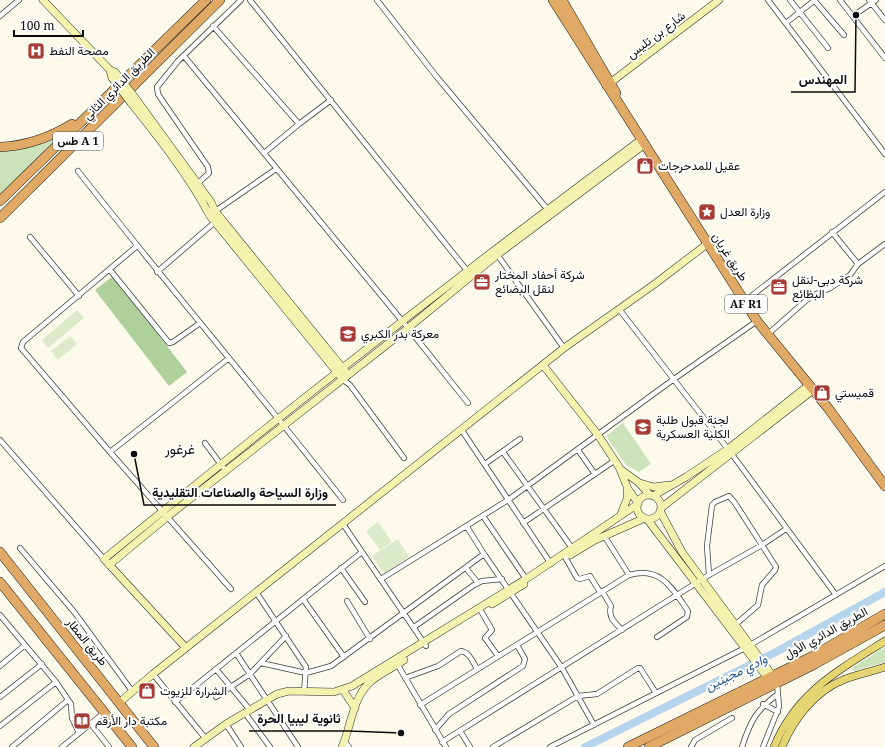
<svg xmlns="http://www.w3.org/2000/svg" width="885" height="747" viewBox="0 0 885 747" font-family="'Noto Serif',Vazirmatn,serif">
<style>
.green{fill:#cbe2ba}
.forest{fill:#aed09b}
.pitch{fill:#dceaca}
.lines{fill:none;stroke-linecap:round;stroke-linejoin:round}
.river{stroke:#b7d4ed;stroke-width:8}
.street-casing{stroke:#3e3e3e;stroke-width:6}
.secondary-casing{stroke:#2d2d2d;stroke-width:8}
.primary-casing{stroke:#1c1c1c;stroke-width:8}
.highway-casing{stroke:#1c1c1c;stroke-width:10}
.street{stroke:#fff;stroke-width:4.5}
.secondary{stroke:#f4f2af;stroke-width:7}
.primary{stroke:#e5d472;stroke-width:7}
.highway{stroke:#e0a966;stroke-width:9}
.secondary-bridge-casing{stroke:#2d2d2d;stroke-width:8;stroke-linecap:butt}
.secondary-bridge{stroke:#f4f2af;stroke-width:7}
.labels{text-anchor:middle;stroke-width:4;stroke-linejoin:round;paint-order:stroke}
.shield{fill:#fff;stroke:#545454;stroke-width:1}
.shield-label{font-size:11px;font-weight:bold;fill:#0b0b0b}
.street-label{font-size:12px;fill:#0b0b0b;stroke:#fff}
.poi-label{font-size:12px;fill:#0b0b0b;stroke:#fff;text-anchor:start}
.water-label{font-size:13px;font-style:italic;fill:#26558a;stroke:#fff}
.quarter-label{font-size:14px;fill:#0b0b0b;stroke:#fff}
.leader{fill:none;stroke:#0b0b0b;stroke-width:1.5}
.callout-dot{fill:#0b0b0b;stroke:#fff;stroke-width:1.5}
.callout-label{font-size:13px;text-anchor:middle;font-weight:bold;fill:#0b0b0b;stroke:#fff;stroke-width:4;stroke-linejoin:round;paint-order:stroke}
</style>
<rect width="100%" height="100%" fill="#fcfaeb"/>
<path class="green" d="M 63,135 L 0,196 L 0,150 L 48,142 Z
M 623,423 L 651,464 L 639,472 L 626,465 L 606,436 Z
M 885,647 L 885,662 L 854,671 L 852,668 Z"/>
<path class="forest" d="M 113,276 L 187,372 L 169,386 L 95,290 Z"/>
<path class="pitch" d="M 77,310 L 84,318 L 48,348 L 42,340 Z
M 70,336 L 77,344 L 58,360 L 51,351 Z
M 378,522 L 392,542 L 380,550 L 366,531 Z
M 398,539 L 409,557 L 384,574 L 372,556 Z"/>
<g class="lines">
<path class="river" d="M 585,747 L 774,653 L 885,592"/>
<g class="street-casing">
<path id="street" d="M 250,0 L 469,273
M 377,0 L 436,76 L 549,211
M 768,0 L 885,154
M 790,0 L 828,48
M 814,0 L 844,35
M 840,0 L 885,58
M 869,0 L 885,20
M 0,16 L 19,0
M 853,16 L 876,0
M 786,23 L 815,0
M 213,26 L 299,124
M 184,56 L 408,328 L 468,403
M 264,153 L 299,124 L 331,100
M 78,171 C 165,282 256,389 343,500
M 196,185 L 209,173 L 208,167 L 164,103 L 158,94 L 157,87 L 178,61 L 241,0
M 214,212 L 276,169
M 832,232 L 858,264
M 30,237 L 79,296
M 137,246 L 23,342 L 21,348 L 110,452 L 231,589
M 496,253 L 564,348
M 110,270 L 169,343 L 173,342 L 200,323
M 157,272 L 215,222
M 745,301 L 885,192
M 619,309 L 731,453 L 836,595
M 768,334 L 810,297 L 830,288 L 850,275 L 858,264 L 885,244
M 342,379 L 350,385 L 404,458
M 461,429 L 551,564
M 0,440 L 104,559
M 205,443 L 225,470
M 578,450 L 595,474
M 110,452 L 229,358
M 503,452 L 572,548
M 485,464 L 520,439
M 483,516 L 526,579
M 523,523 L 614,461
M 343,524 L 426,646
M 467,527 L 484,554
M 605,537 L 629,575
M 20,548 L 75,613 L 132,691
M 565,557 L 577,578 L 580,579 L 590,576 L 600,592
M 341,568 L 365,602
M 466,568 L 478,583
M 709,575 L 707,546 L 712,505 L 715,502 L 729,496 L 735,503 L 776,567 L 775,570 L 762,585 L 758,605 L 735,625
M 381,579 L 508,500 L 674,379 L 757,321
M 602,591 L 611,606 C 608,617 614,622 622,630
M 256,592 L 306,667 L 304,692
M 303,599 L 344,657
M 347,601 L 370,639
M 481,611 L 492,630 L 485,638 L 498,656
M 0,615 L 56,682 L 0,726
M 414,627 L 474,585 L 482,581 L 502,579
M 236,653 L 298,747
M 396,662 L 446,747
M 261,663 L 306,673 L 331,666 L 484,554 L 562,668 L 594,725
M 0,666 L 25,645
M 216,669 L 250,710
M 153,674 L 206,739
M 405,678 L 438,666 L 461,651 C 469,652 473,662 477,669
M 56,682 L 71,704 L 72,718 L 79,733
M 0,697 L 42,664
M 216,697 L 250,674 L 286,636
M 175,702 L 362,552
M 763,704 L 778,712
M 420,705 L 629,575 C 661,566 672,588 688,611 L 687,617 L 657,637
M 245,713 L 270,747
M 91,724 L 109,747
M 226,724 L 241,747
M 435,730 L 449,714 L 523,666 L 525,659 L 517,645
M 460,731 L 470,747
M 345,742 L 349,747
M 442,742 L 709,575 L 762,545 L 786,529
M 12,747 L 68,700
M 62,747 L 105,712
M 493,747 L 578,696 L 597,694 L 638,668 L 640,668 L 656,693
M 550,747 L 745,648 L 885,566
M 691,747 L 695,740 L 732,718
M 742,747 C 750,722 756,710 778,694
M 763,747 L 779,707 L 777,683"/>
</g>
<g class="secondary-casing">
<path id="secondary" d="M 43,0 L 110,70
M 606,86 L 719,0
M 136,99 L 211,202 L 215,211 L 345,371
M 131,103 C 159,138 189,176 210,216 L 340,376
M 543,365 L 598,435 L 619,467 L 628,489 L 638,503
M 620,469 L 638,482 L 650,495
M 640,483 L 654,487 L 669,485
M637 507a12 12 0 1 1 24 0a12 12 0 1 1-24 0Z
M 653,496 L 686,477 L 728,449 L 809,385
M 661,508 L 813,390
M 660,511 L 682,552 L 775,679
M 621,514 L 627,499 L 627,488
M 647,519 L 770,681
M 570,555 L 595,540 L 645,518
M 109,565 L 167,517 L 408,328 L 497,255 L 645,144
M 492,604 L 524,584
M 186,648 L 104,559 C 280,415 459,275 642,139
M 343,690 L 355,708
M 120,702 L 153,674 L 564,348 L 656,283 L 707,244
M 194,747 L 226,724 L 277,694 L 289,691 L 334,692 L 352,686 L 526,579 L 638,504
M 342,747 C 351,727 352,701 368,684 C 378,674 393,668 404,660"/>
</g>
<g class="primary-casing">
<path id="primary" d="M 774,747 C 796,693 837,671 885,641
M 782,747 C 793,720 815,691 843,680 C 857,674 871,672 885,667"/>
</g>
<g class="highway-casing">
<path id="highway" d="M 553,0 L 757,321 L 828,408 L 885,486
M 562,0 L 616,93
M 0,147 C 27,146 49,138 72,124
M 0,201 L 206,0
M 0,218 L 220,0
M 0,552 L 154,747
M 0,582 L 132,747
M 628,747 L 811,657 L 885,614
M 649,747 L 815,664 L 885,625"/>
</g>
<use href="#street" class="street"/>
<use href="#secondary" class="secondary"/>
<use href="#primary" class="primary"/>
<use href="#highway" class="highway"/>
<g class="secondary-bridge-casing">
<path id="secondary-bridge" d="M 110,70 L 112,78 L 131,103
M 110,70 L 115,72 L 136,99"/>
</g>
<use href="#secondary-bridge" class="secondary-bridge"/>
</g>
<defs>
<g id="hospital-square" transform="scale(0.9)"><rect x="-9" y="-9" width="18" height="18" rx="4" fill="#a73c37" stroke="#fff"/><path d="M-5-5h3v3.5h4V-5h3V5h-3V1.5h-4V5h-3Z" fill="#fff"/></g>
<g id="shop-square" transform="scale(0.9)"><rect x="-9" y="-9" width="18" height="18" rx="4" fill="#a73c37" stroke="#fff"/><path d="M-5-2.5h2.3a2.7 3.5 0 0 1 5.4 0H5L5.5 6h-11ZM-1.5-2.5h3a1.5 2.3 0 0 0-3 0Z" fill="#fff"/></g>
<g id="sight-square" transform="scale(0.9)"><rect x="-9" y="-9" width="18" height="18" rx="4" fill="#a73c37" stroke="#fff"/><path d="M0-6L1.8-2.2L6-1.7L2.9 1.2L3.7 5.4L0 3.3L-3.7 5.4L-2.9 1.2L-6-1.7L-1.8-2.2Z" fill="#fff"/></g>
<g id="office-square" transform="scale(0.9)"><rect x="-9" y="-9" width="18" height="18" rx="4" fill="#a73c37" stroke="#fff"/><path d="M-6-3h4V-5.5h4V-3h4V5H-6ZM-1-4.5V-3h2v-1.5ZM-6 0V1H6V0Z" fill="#fff"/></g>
<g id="school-square" transform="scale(0.9)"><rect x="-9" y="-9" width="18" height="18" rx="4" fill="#a73c37" stroke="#fff"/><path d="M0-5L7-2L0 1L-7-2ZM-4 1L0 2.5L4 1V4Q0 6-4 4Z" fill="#fff"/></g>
<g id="university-square" transform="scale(0.9)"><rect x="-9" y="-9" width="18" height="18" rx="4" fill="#a73c37" stroke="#fff"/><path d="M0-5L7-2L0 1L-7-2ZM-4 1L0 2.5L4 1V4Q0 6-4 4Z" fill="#fff"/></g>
<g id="library-square" transform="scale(0.9)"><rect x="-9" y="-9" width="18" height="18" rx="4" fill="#a73c37" stroke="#fff"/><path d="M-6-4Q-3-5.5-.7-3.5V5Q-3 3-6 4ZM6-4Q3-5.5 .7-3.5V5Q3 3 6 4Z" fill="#fff"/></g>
</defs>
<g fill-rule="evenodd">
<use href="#hospital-square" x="36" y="51"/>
<use href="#shop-square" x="645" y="166"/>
<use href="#sight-square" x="707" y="212"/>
<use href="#office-square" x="482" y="282"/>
<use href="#office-square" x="779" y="287"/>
<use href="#school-square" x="348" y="334"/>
<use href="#shop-square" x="822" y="393"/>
<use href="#university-square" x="643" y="427"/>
<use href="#shop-square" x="147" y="691"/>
<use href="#library-square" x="82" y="721"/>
</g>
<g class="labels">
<g class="shield">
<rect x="53" y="132" width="50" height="18" rx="3"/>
<rect x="725" y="295" width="42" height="18" rx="3"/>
</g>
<g class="shield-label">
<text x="78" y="145">طس A 1</text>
<text x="746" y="308">AF R1</text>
</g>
<g class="street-label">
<text transform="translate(656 35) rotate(-37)" y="4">شارع بن تليس</text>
<text transform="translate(119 84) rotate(-45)" y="4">الطريق الدائري الثاني</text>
<text transform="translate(730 257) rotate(57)" y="4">طريق غريان</text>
<text transform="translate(826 633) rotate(-29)" y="4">الطريق الدائري الأول</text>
<text transform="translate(87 642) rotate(51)" y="4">طريق المطار</text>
</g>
<g class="poi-label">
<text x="49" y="55">مصحة النفط</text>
<text x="658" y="170">عقيل للمدحرجات</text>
<text x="720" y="216">وزارة العدل</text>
<text x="495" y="279">شركة أحفاد المختار<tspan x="495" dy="14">لنقل البضائع</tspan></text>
<text x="792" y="284">شركة دبي-لنقل<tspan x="792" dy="14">البظائع</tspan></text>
<text x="361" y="338">معركة بدر الكبري</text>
<text x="835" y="397">قميستي</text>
<text x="656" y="424">لجنة قبول طلبة<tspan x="656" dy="14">الكلية العسكرية</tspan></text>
<text x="160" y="695">الشرارة للزيوت</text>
<text x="95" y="725">مكتبة دار الأرقم</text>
</g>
<g class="water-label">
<text transform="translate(736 672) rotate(-26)" y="5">وادي مجينين</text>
</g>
<g class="quarter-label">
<text x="180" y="454">غرغور</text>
</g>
</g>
<path class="leader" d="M856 15L855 92H791M134 454L144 505H336M401 733L349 731H249"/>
<g class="callout-dot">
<circle cx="856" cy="15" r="4"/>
<circle cx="134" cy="454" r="4"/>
<circle cx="401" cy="733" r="4"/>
</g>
<g class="callout-label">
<text x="823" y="84">المهندس</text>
<text x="240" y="497">وزارة السياحة والصناعات التقليدية</text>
<text x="299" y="723">ثانوية ليبيا الحرة</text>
</g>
<path d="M14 30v6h69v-6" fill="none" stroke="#0b0b0b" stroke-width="2"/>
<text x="20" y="30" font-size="12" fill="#0b0b0b" stroke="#ffffff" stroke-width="3" paint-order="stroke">100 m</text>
</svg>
